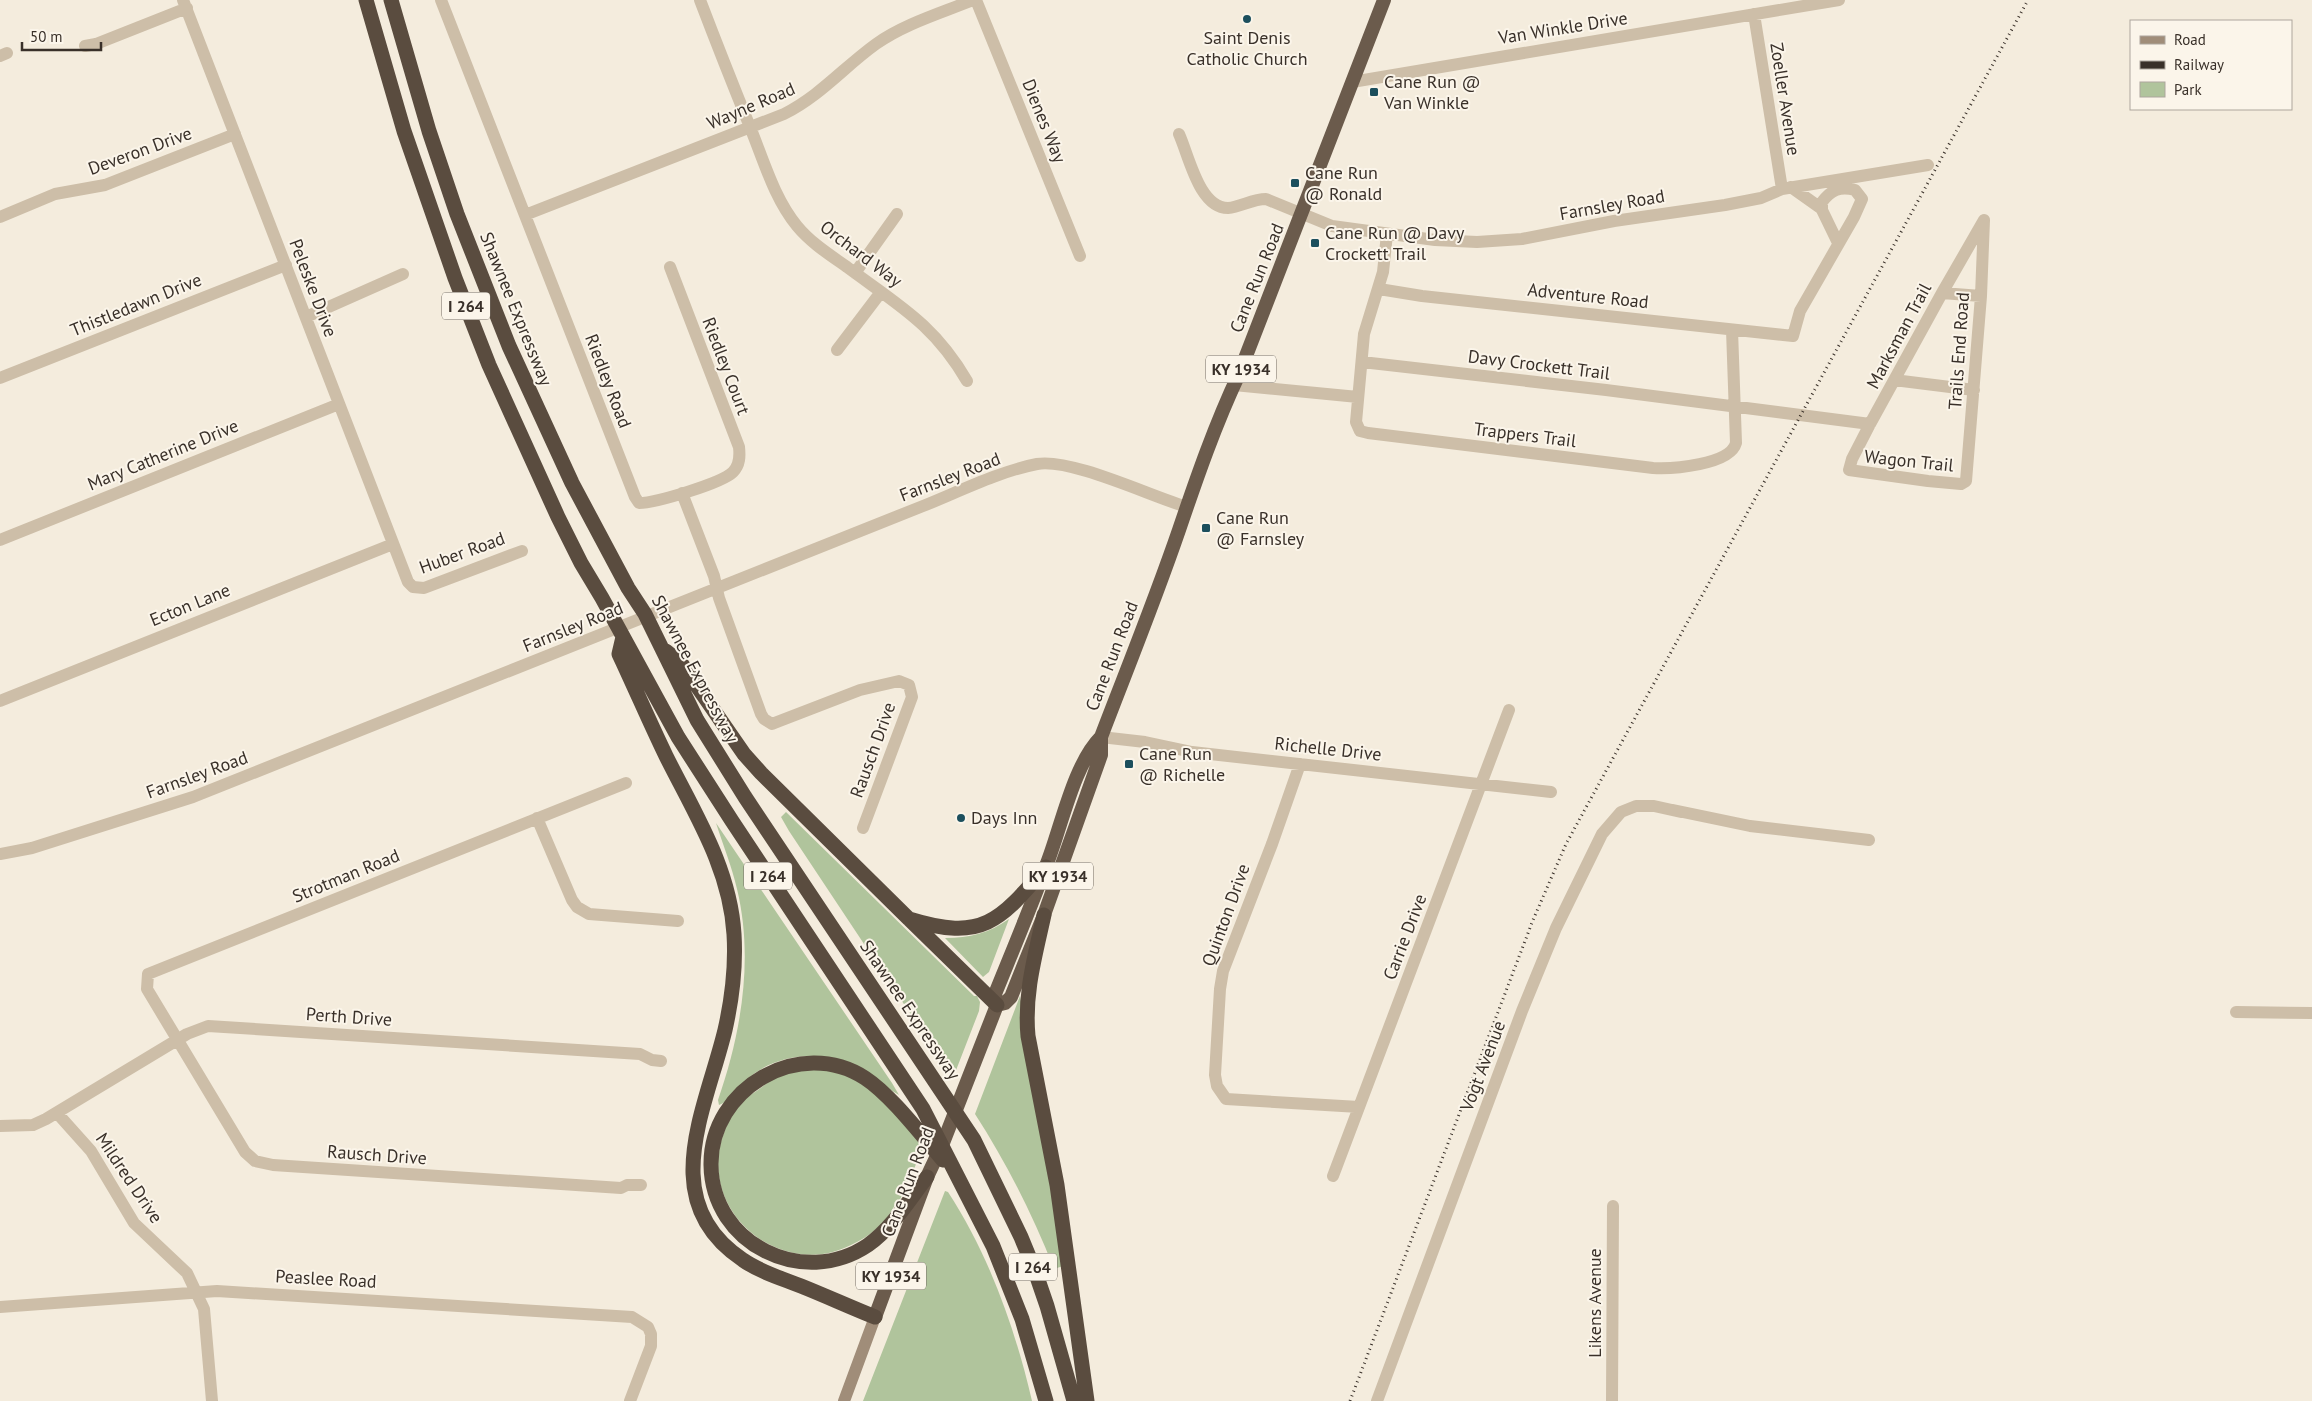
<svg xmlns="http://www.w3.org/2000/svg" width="2312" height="1401" viewBox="0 0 2312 1401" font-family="'PT Sans',sans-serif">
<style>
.green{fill:#b0c49c}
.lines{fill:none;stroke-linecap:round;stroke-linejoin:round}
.minor{stroke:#cdbea8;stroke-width:12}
.secondary{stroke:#a08d79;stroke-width:12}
.trunk{stroke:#6b5b4c;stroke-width:14}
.motorway{stroke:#5a4c3f;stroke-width:15}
.rail{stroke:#393029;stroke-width:3;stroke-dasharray:1 4;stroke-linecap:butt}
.poi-dot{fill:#1c4f5d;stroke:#fbf5ea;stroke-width:2}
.labels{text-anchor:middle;stroke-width:4;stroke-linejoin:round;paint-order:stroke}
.shield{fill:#fbf5ea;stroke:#736b63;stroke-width:1}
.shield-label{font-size:16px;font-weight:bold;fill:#393029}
.street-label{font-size:18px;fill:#393029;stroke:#fbf5ea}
.poi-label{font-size:18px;fill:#393029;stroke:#fbf5ea;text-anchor:start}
</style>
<rect width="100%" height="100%" fill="#f4ecdd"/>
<path class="green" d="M 786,812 L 974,996 L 977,996 L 980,1002 L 979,1011 L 953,1078 L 789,831 L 781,817 Z
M 716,823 L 892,1083 L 899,1095 C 882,1086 869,1071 851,1064 C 821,1051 782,1054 755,1073 C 743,1081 732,1101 719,1105 L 718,1100 C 741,1034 754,959 737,889 C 732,867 723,845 716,823 Z
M 1009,919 L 989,972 L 983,977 L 945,938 C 970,938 989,933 1009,919 Z
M 1020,996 L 1063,1266 L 1054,1269 C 1033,1215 1006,1162 975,1114 Z
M 806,1069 C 817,1070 830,1069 841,1073 C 871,1082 909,1121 923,1149 L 897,1206 L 895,1205 C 885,1224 870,1236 851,1245 C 778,1282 693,1207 725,1130 C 729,1121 733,1111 740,1104 C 745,1098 752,1094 758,1090 C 764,1086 770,1080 776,1077 C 785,1073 796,1071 806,1069 Z
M 945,1191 L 948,1192 C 989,1255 1015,1328 1032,1401 L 863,1401 Z"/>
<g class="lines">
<path class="minor" d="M 183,0 L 408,582 L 413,587 L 424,588 L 522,551
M 441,0 L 635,497 L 639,503 C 656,503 722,483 733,472 C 740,465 740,456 739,447 L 670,267
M 700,0 C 716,42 733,85 750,127 C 764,161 774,198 797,226 C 811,243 830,255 847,267 C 898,305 934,324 967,381
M 976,0 L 1080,256
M 1754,14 L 1782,189
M 85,46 L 96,44 L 187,8
M 0,56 L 7,53
M 1352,82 L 1839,0
M 1179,134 C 1189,156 1199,208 1228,208 C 1241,207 1252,199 1266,199 L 1332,226 L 1435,240 L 1477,242 L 1522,239 L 1614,221 L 1725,205 L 1761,198 L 1782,189 L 1928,165
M 1791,187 L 1822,209
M 525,215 L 784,114 C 820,96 844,67 876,44 C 904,24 941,13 973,0
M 0,217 L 55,194 L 105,185 L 235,134
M 1984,220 L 1981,296 L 1966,481 L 1961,484 L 1928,481 L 1849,470 L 1852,459 L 1870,424 L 1942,293 Z
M 1387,234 L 1383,272 L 1364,334 L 1356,422 L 1360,431 L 1368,433 L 1653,468 C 1672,469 1730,465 1736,443 L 1732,330
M 855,273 L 897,214
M 1379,289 L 1422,296 L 1793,336 L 1800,311 L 1854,217 L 1862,199 L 1855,190 C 1840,186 1831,190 1822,202 L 1822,210 L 1838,243
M 1942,293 L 1981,296
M 306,317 L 403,274
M 837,350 L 881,292
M 1362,362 L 1606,390 L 1870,424
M 0,378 L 286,265
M 1894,380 L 1974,390
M 1234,385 L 1358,397
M 682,493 L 714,576 L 719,598 L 761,714 L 764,719 L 772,724 L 777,722 L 860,690 L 899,681 L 909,685 L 912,697 L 863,828
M 0,540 L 339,404
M 0,701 L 393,544
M 1101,737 L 1145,742 L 1192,752 L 1551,792
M 1300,764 L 1272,844 L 1223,971 L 1220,989 L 1215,1075 L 1217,1086 L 1226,1099 L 1359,1107
M 626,783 L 148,974 L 147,989 L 245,1152 L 255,1161 L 273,1165 L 621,1188 L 627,1185 L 641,1185
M 1673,810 L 1750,826 L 1869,840
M 537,818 L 572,900 L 577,907 L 589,914 L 678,921
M 0,854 L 32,848 L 193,797 L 923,506 C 958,492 1000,471 1037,464 C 1071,458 1150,496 1187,507
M 2236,1012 L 2312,1013
M 57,1113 L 91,1151 L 134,1223 L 187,1273 L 204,1309 L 212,1401
M 0,1126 L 33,1125 L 46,1119 L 187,1034 L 208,1026 L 640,1054 L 652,1060 L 661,1061
M 1333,1176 L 1509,710
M 0,1307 L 217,1291 L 632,1317 L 648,1327 L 651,1334 L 651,1346 L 630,1401
M 1377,1401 L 1522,1011 L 1556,928 L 1602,834 L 1621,812 L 1636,806 L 1654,806 L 1681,812
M 1612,1401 L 1613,1206"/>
<path class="secondary" d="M 844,1401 L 875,1317"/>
<path class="trunk" d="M 997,1005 L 1005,1003 L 1011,997 L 1044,915 L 1101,755 L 1101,737 C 1127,669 1155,600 1179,530 C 1197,477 1215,425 1239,374 L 1384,0
M 875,1317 L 927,1177 L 943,1143 L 997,1005 L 995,994 C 1012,952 1030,909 1046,866 C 1061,829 1073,765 1101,737"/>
<path class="motorway" d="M 366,0 L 404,131 L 455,278 L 489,365 L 558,517 L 581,563 L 602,598 L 678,737 L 732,821 L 923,1109 L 993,1246 L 1022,1319 L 1046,1401
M 391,0 L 429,131 L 457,214 L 509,346 L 572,483 L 628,588 L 645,614 L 697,720 L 745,797 L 974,1140 L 1021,1237 L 1035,1271 L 1047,1306 L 1074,1401
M 623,637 L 619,654 C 635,688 650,723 666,756 C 695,814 730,868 734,934 C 736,966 732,999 725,1030 C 706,1109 655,1202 743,1260 C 760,1272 781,1278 801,1286 C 826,1296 850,1307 875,1317
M 666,651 L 681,663 L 744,754 L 761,773 L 909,919 C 983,942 1000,921 1046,867
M 1044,915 C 1035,956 1024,994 1028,1036 L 1057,1185 L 1087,1401
M 910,920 L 997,1005
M 927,1177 C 909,1200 892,1228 868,1245 C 803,1289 712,1244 711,1165 C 710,1088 800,1036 865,1078 C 891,1095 922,1136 943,1160"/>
<path class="rail" d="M 1350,1401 L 1533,920 L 1566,844 L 2028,0"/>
</g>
<g class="poi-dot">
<circle cx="1247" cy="19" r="5"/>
<rect x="1369" y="87" width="10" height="10" rx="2.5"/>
<rect x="1290" y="178" width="10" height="10" rx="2.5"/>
<rect x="1310" y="238" width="10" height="10" rx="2.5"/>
<rect x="1201" y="523" width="10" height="10" rx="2.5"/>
<rect x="1124" y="759" width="10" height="10" rx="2.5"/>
<circle cx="961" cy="818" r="5"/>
</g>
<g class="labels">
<g class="shield">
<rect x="442" y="292.5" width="48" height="27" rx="4"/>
<rect x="1206" y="355.5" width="70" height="27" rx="4"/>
<rect x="744" y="862.5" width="48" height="27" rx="4"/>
<rect x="1023" y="862.5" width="70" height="27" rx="4"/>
<rect x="1009" y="1253.5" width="48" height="27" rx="4"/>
<rect x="856" y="1262.5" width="70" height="27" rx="4"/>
</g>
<g class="shield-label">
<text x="466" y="312">I 264</text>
<text x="1241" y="375">KY 1934</text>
<text x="768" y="882">I 264</text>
<text x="1058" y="882">KY 1934</text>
<text x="1033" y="1273">I 264</text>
<text x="891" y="1282">KY 1934</text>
</g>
<g class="street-label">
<text transform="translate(1563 28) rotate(-9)" y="6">Van Winkle Drive</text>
<text transform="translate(1785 99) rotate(81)" y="6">Zoeller Avenue</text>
<text transform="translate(751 106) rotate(-23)" y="6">Wayne Road</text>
<text transform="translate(1044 121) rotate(68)" y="6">Dienes Way</text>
<text transform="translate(140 151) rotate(-20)" y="6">Deveron Drive</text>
<text transform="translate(1612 205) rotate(-10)" y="6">Farnsley Road</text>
<text transform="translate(861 254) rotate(37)" y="6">Orchard Way</text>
<text transform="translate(1257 278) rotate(-68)" y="6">Cane Run Road</text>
<text transform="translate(313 288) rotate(69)" y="6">Peleske Drive</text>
<text transform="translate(1588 296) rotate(6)" y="6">Adventure Road</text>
<text transform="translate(136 305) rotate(-22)" y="6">Thistledawn Drive</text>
<text transform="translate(516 309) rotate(68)" y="6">Shawnee Expressway</text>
<text transform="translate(1899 336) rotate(-62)" y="6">Marksman Trail</text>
<text transform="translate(1959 351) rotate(-86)" y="6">Trails End Road</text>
<text transform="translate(1539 365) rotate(7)" y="6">Davy Crockett Trail</text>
<text transform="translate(726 366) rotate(69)" y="6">Riedley Court</text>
<text transform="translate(608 381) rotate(69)" y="6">Riedley Road</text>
<text transform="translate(1525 435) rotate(7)" y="6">Trappers Trail</text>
<text transform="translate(163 455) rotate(-22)" y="6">Mary Catherine Drive</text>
<text transform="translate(1909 461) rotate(6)" y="6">Wagon Trail</text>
<text transform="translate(950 477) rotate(-21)" y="6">Farnsley Road</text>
<text transform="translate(462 553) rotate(-20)" y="6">Huber Road</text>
<text transform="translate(190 605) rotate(-22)" y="6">Ecton Lane</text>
<text transform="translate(573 627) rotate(-22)" y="6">Farnsley Road</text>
<text transform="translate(1112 656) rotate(-69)" y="6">Cane Run Road</text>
<text transform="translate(695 669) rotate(62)" y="6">Shawnee Expressway</text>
<text transform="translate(1328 749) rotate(6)" y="6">Richelle Drive</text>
<text transform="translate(873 750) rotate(-70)" y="6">Rausch Drive</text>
<text transform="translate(197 775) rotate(-20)" y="6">Farnsley Road</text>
<text transform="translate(346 876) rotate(-22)" y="6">Strotman Road</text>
<text transform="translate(1226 915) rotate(-70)" y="6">Quinton Drive</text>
<text transform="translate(1405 937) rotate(-69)" y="6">Carrie Drive</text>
<text transform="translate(910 1010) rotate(56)" y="6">Shawnee Expressway</text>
<text transform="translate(349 1017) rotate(4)" y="6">Perth Drive</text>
<text transform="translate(1483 1066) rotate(-69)" y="6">Vogt Avenue</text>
<text transform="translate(377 1155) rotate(4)" y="6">Rausch Drive</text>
<text transform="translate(129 1178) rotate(56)" y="6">Mildred Drive</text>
<text transform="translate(908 1182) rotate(-69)" y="6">Cane Run Road</text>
<text transform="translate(326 1279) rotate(3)" y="6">Peaslee Road</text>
<text transform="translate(1595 1303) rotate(-90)" y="6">Likens Avenue</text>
</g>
<g class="poi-label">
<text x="1247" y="44" text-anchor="middle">Saint Denis<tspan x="1247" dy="21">Catholic Church</tspan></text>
<text x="1384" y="88">Cane Run @<tspan x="1384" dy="21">Van Winkle</tspan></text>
<text x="1305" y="179">Cane Run<tspan x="1305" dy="21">@ Ronald</tspan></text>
<text x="1325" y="239">Cane Run @ Davy<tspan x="1325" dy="21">Crockett Trail</tspan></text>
<text x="1216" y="524">Cane Run<tspan x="1216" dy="21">@ Farnsley</tspan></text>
<text x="1139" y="760">Cane Run<tspan x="1139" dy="21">@ Richelle</tspan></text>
<text x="971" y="824">Days Inn</text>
</g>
</g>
<rect x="2130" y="20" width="162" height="90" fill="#fbf5ea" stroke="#ada69d"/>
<rect x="2140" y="36" width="25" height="8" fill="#a08d79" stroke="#ada69d"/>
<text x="2174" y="45" font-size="15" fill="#393029">Road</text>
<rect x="2140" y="61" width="25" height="8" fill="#393029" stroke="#ada69d"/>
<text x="2174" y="70" font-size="15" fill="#393029">Railway</text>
<rect x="2140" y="82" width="25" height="15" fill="#b0c49c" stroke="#ada69d"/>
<text x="2174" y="95" font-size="15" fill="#393029">Park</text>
<path d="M22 42v8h79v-8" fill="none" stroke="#393029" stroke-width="2.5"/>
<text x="30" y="42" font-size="15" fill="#393029" stroke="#fbf5ea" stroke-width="4" paint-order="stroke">50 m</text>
</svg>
